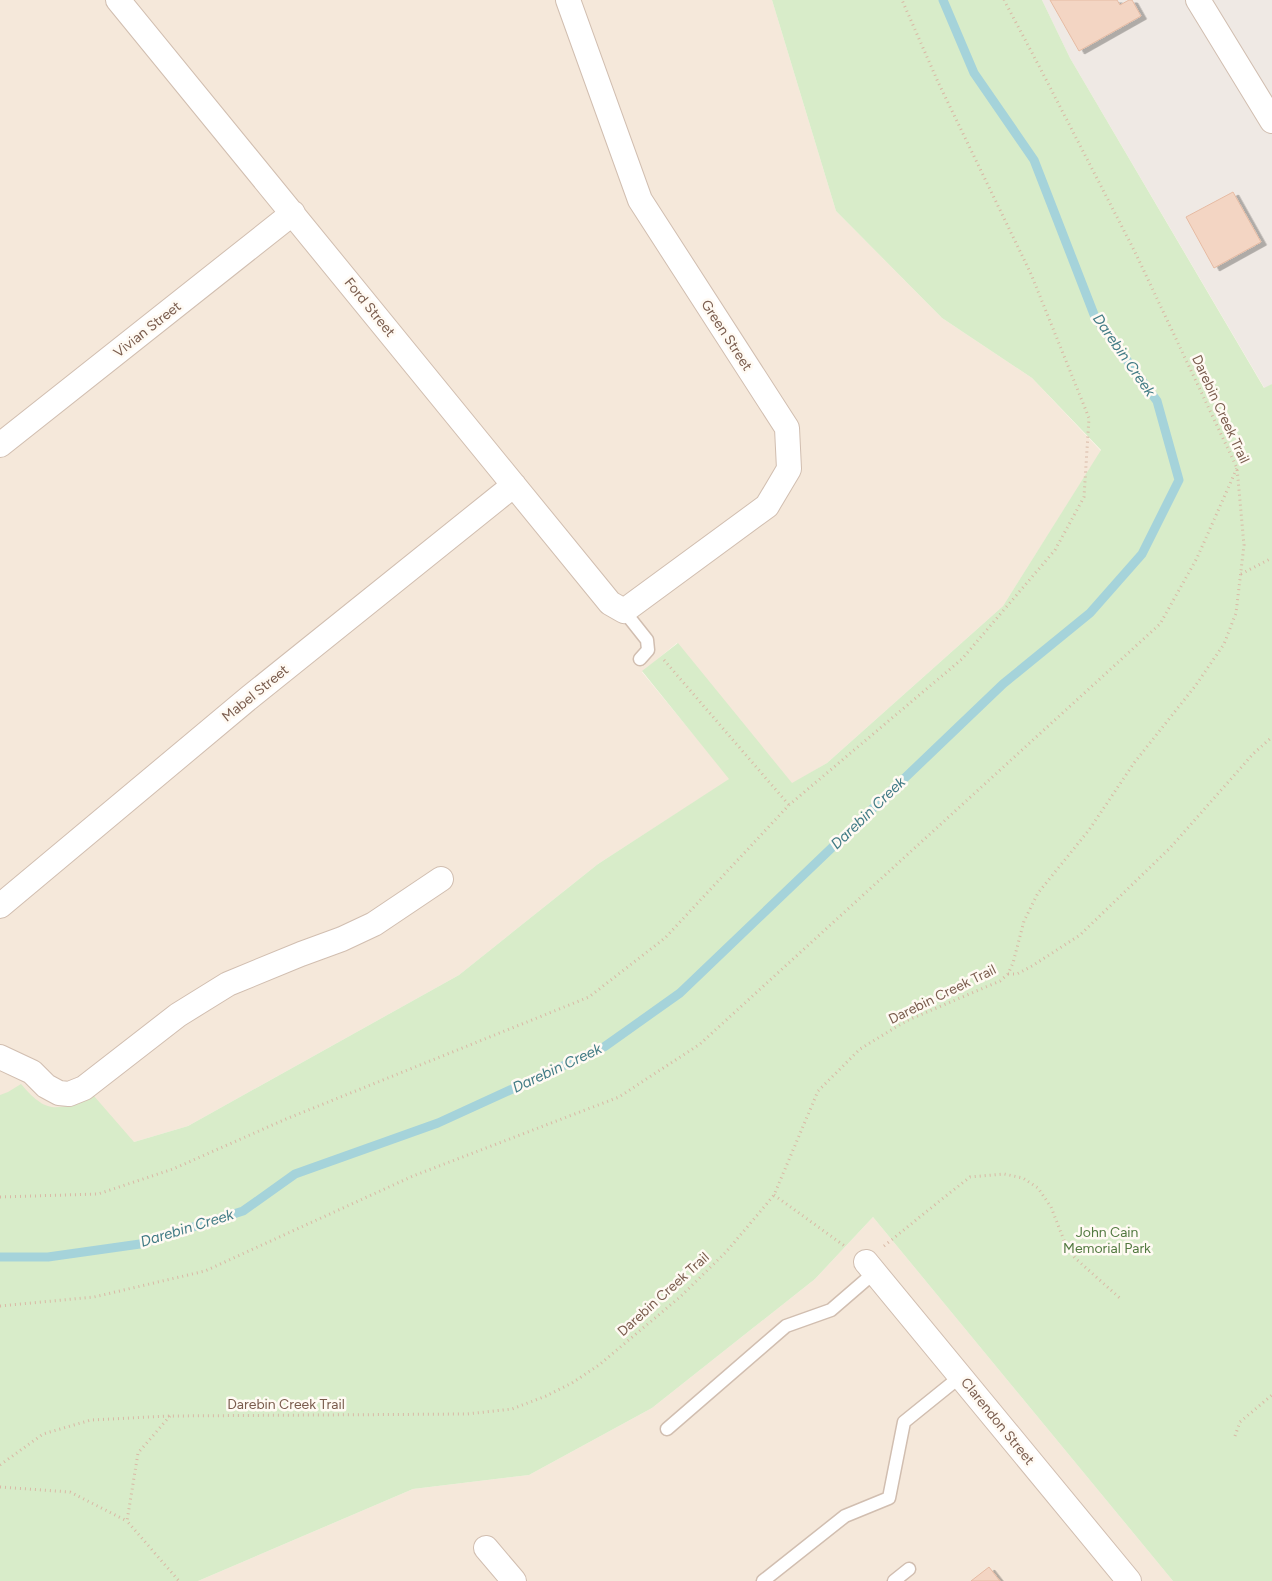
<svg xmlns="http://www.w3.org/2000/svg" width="1272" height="1581" viewBox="0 0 1272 1581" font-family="Figtree,sans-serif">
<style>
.residential{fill:#f5e8da}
.industrial{fill:#efe9e4}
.green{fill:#d8ecc9}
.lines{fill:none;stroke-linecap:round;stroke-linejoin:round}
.stream{stroke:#a5d3da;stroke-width:9}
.building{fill:#f3d5c3;stroke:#e6bba3;filter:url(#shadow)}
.lane-casing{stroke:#d1beb0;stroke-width:15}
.street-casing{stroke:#d1beb0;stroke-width:26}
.path{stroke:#d9b8a5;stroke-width:3;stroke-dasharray:1 4;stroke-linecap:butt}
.lane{stroke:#fff;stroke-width:12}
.street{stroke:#fff;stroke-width:24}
.labels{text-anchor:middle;stroke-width:5;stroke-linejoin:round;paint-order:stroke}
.street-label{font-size:14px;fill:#7a5c4d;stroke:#fffaf3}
.park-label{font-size:14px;fill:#537a41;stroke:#fffaf3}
.water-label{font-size:15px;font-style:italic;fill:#437c86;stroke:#fffaf3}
</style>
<defs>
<filter id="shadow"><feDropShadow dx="5.5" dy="3" stdDeviation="0" flood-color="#0004"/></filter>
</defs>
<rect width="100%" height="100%" fill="#fdf6ec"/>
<path class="residential" d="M 0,0 L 772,0 L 836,211 L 942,318 L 1032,378 L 1101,451 L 1003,606 L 827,763 L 792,784 L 677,643 L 642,672 L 730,779 L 598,864 L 459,975 L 188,1126 L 134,1142 L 0,1102 Z
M 873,1217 L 1173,1581 L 198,1581 L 413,1489 L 529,1475 L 652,1408 L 815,1279 Z"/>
<path class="industrial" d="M 1042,0 L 1272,0 L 1272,384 L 1265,389 L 1070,58 Z"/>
<path class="green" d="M 772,0 L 1042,0 L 1070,58 L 1264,388 L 1272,384 L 1272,1581 L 1173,1581 L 873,1217 L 815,1279 L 652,1408 L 529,1475 L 413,1489 L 198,1581 L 0,1581 L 0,1095 L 8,1092 L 21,1084 C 49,1117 58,1109 94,1096 L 134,1142 L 188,1126 L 459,975 L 598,864 L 729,779 L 642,671 L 678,643 L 792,783 L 827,763 L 1003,606 L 1101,450 L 1032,378 L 942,318 L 836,211 Z"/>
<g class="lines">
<path class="stream" d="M 0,1257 L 48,1257 L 140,1244 L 243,1211 L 295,1174 L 438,1123 L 604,1047 L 680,993 L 1003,684 L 1090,613 L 1142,554 L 1179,480 L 1157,401 L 1095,317 L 1034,160 L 974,73 L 943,0"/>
</g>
<path class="building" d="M 1050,0 L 1117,0 L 1120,5 L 1129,0 L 1132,0 L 1141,16 L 1079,51 Z
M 1233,192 L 1261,242 L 1214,268 L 1186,217 Z
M 989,1567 L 1000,1581 L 971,1581 Z"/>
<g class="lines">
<g class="lane-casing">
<path id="lane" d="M 624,611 L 647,640 L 648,650 L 640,659
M 667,1429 L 786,1326 L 831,1310 L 875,1272
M 763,1581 L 845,1516 L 889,1498 L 904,1422 L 961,1376
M 894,1581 L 909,1569"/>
</g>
<g class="street-casing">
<path id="street" d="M 118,0 L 610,603 L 624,611 L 767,506 L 789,469 L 787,428 L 640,200 L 568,0
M 1198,0 L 1272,121
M 0,445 L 293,213
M 0,906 L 250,697 L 514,485
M 0,1057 L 32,1072 L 46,1086 L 59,1093 L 69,1094 L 84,1088 L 178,1015 L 228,984 L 301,954 L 342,939 L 374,924 L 441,879
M 866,1262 L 1129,1581
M 486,1548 L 514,1581"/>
</g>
<path class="path" d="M 1241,574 L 1272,558
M 664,660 L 789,805
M 1008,974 L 1017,974 L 1032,966 L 1080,935 L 1170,848 L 1253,754 L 1272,737
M 774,1195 L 846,1247
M 0,1197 L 98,1194 L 173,1169 L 286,1119 L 589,997 L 665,938 L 789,805 L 962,659 L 1055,550 L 1084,497 L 1089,418 L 1031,274 L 938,82 L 902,0
M 884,1246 L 942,1199 L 970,1177 L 1004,1174 L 1023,1178 L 1038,1188 L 1051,1207 L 1067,1248 L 1075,1258 L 1122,1300
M 0,1306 L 94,1297 L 205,1271 L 413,1176 L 619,1097 L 700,1044 L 1160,624 L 1197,558 L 1237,468
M 170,1416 L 138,1453 L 127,1521 L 179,1581
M 1235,1436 L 1240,1422 L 1272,1395
M 0,1465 L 43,1434 L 91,1420 L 170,1416 L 467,1414 L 512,1409 L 546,1396 L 572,1383 L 599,1365 L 680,1297 L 726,1252 L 754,1219 L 774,1195 L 818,1091 L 860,1049 L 906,1021 L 1000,981 L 1008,974 L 1013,963 L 1024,921 L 1038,893 L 1089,830 L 1134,763 L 1196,685 L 1224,644 L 1236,613 L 1244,545 L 1237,468 L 1135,252 L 1039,66 L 1004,0
M 0,1487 L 70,1492 L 127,1521"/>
<use href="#lane" class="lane"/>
<use href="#street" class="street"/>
</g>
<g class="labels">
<g class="street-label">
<text transform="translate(370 307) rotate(51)" y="5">Ford Street</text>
<text transform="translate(147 329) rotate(-38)" y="5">Vivian Street</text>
<text transform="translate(727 335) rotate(57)" y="5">Green Street</text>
<text transform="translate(1221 409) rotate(65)" y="5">Darebin Creek Trail</text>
<text transform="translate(255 693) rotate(-39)" y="5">Mabel Street</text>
<text transform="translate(942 994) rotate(-26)" y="5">Darebin Creek Trail</text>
<text transform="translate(663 1294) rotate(-42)" y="5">Darebin Creek Trail</text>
<text x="286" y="1409">Darebin Creek Trail</text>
<text transform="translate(998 1421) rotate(51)" y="5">Clarendon Street</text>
</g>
<g class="park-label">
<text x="1107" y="1237">John Cain<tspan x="1107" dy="16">Memorial Park</tspan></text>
</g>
<g class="water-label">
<text transform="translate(1124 355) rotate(55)" y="5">Darebin Creek</text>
<text transform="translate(868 813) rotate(-44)" y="5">Darebin Creek</text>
<text transform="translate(557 1068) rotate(-25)" y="5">Darebin Creek</text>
<text transform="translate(187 1228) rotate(-17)" y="5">Darebin Creek</text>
</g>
</g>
</svg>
